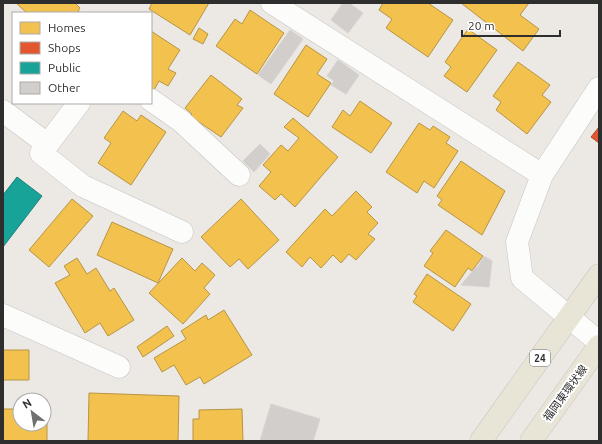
<svg xmlns="http://www.w3.org/2000/svg" width="602" height="444" viewBox="0 0 602 444" font-family="Ubuntu,'Noto Sans JP',sans-serif">
<style>
.homes{fill:#f2c14e;stroke:#b79544}
.shops{fill:#e4572e;stroke:#ad4b2e}
.public{fill:#17a398;stroke:#1e8078}
.building{fill:#d1cecb;stroke:#d7d4d0}
.lines{fill:none;stroke-linecap:round;stroke-linejoin:round}
.minor-casing{stroke:#c5c4c5;stroke-width:23}
.major-casing{stroke:#c6c5c4;stroke-width:23}
.minor{stroke:#fcfcfb;stroke-width:22}
.major{stroke:#e8e4d6;stroke-width:22}
.labels{text-anchor:middle;stroke-width:4;stroke-linejoin:round;paint-order:stroke}
.shield{fill:#fff;stroke:#6d6d6d;stroke-width:1}
.shield-label{font-size:10px;font-weight:bold;fill:#2e2e2e}
.street-label{font-size:11px;fill:#2e2e2e;stroke:#fff}
</style>
<rect width="100%" height="100%" fill="#ece8e4"/>
<path class="homes" d="M 18,3 L 75,3 L 80,8 L 78,11 L 81,13 L 27,13 L 17,4 Z
M 152,3 L 209,3 L 190,35 L 149,9 Z
M 383,3 L 428,3 L 453,20 L 428,57 L 386,28 L 392,19 L 379,10 Z
M 461,3 L 529,3 L 520,15 L 539,29 L 523,51 Z
M 250,10 L 284,33 L 257,74 L 216,46 L 235,19 L 242,24 Z
M 199,28 L 208,34 L 203,44 L 193,39 Z
M 468,29 L 497,50 L 467,92 L 444,76 L 451,67 L 445,62 Z
M 151,31 L 180,50 L 168,69 L 176,73 L 168,86 L 159,81 L 154,90 L 151,88 Z
M 306,45 L 327,59 L 317,74 L 331,83 L 308,117 L 274,94 Z
M 518,62 L 550,85 L 542,95 L 551,102 L 527,134 L 496,110 L 501,102 L 493,96 Z
M 211,75 L 242,99 L 237,105 L 243,108 L 221,137 L 190,116 L 192,114 L 185,108 Z
M 360,101 L 392,123 L 371,153 L 332,127 L 343,110 L 350,116 Z
M 123,111 L 137,121 L 141,115 L 166,132 L 131,185 L 98,163 L 111,143 L 104,138 Z
M 293,118 L 338,157 L 295,207 L 281,194 L 275,200 L 259,186 L 271,172 L 263,165 L 281,145 L 288,151 L 299,138 L 284,127 Z
M 419,123 L 430,130 L 433,126 L 450,137 L 446,143 L 458,151 L 434,188 L 424,181 L 417,193 L 386,172 Z
M 461,161 L 505,191 L 482,235 L 438,205 L 442,200 L 437,196 Z
M 356,191 L 372,207 L 367,212 L 378,223 L 368,234 L 375,239 L 356,260 L 349,254 L 341,263 L 333,255 L 321,268 L 310,257 L 302,267 L 286,252 L 325,209 L 332,216 Z
M 72,199 L 93,216 L 49,267 L 29,250 Z
M 241,199 L 279,240 L 248,269 L 239,259 L 230,267 L 201,237 Z
M 112,222 L 173,249 L 158,283 L 97,255 Z
M 446,230 L 483,256 L 472,271 L 468,268 L 455,287 L 424,266 L 433,253 L 430,251 Z
M 77,258 L 87,274 L 96,268 L 110,291 L 114,288 L 134,320 L 108,336 L 100,323 L 85,333 L 55,283 L 70,275 L 64,266 Z
M 182,258 L 195,271 L 202,263 L 215,275 L 204,288 L 210,294 L 183,324 L 149,293 Z
M 427,274 L 471,304 L 453,331 L 413,302 L 417,296 L 414,294 Z
M 224,310 L 252,355 L 204,384 L 200,377 L 186,385 L 174,365 L 162,372 L 154,358 L 186,339 L 181,331 L 206,315 L 208,320 Z
M 167,326 L 174,336 L 143,357 L 137,347 Z
M 3,350 L 29,350 L 29,380 L 3,380 Z
M 89,393 L 179,396 L 178,441 L 88,441 Z
M 3,409 L 20,409 L 20,424 L 44,424 L 44,409 L 47,409 L 47,441 L 3,441 Z
M 242,409 L 243,441 L 193,441 L 193,419 L 199,419 L 199,410 Z"/>
<path class="shops" d="M 599,127 L 599,143 L 591,137 Z"/>
<path class="public" d="M 17,177 L 42,196 L 3,247 L 3,195 Z"/>
<path class="building" d="M 343,3 L 349,3 L 363,13 L 348,33 L 331,20 Z
M 290,30 L 303,39 L 271,84 L 258,75 Z
M 338,60 L 359,75 L 346,94 L 331,85 L 334,81 L 327,76 Z
M 260,144 L 270,154 L 254,172 L 243,161 Z
M 484,256 L 492,261 L 489,287 L 461,285 L 476,267 L 477,268 Z
M 271,404 L 320,419 L 313,441 L 260,441 Z"/>
<g class="lines">
<g class="minor-casing">
<path id="minor" d="M 272,3 L 542,175
M 599,88 L 542,175 L 517,242 L 522,278 L 599,342
M 151,100 L 181,121 L 239,175
M 79,103 L 41,153 L 83,186 L 182,232
M 3,111 L 47,144
M 3,315 L 119,367"/>
</g>
<g class="major-casing">
<path id="major" d="M 481,441 L 599,275
M 531,441 L 599,346"/>
</g>
<use href="#minor" class="minor"/>
<use href="#major" class="major"/>
</g>
<g class="labels">
<rect class="shield" x="530" y="350" width="20" height="16" rx="3"/>
<g class="shield-label">
<text x="540" y="362">24</text>
</g>
<g class="street-label">
<text transform="translate(565 393) rotate(-54)" y="4">福岡東環状線</text>
</g>
</g>
<rect width="602" height="444" fill="none" stroke="#2e2e2e" stroke-width="8"/>
<rect x="12" y="12" width="140" height="92" fill="#ffffff" stroke="#ababab"/>
<rect x="20" y="22" width="20" height="12" fill="#f2c14e" stroke="#ababab"/>
<text x="48" y="32" font-size="12" fill="#2e2e2e">Homes</text>
<rect x="20" y="42" width="20" height="12" fill="#e4572e" stroke="#ababab"/>
<text x="48" y="52" font-size="12" fill="#2e2e2e">Shops</text>
<rect x="20" y="62" width="20" height="12" fill="#17a398" stroke="#ababab"/>
<text x="48" y="72" font-size="12" fill="#2e2e2e">Public</text>
<rect x="20" y="82" width="20" height="12" fill="#d1cecb" stroke="#ababab"/>
<text x="48" y="92" font-size="12" fill="#2e2e2e">Other</text>
<g transform="translate(32 412) rotate(329)"><circle r="19" fill="#ffffff" stroke="#ababab"/>
<path d="M0-3L7 15L0 10L-7 15Z" fill="#706f6e"/>
<text y="-6" font-size="11" font-weight="bold" text-anchor="middle" fill="#2e2e2e">N</text>
</g>
<path d="M462 30v6h98v-6" fill="none" stroke="#2e2e2e" stroke-width="2"/>
<text x="468" y="30" font-size="12" fill="#2e2e2e" stroke="#ffffff" stroke-width="3" paint-order="stroke">20 m</text>
</svg>
